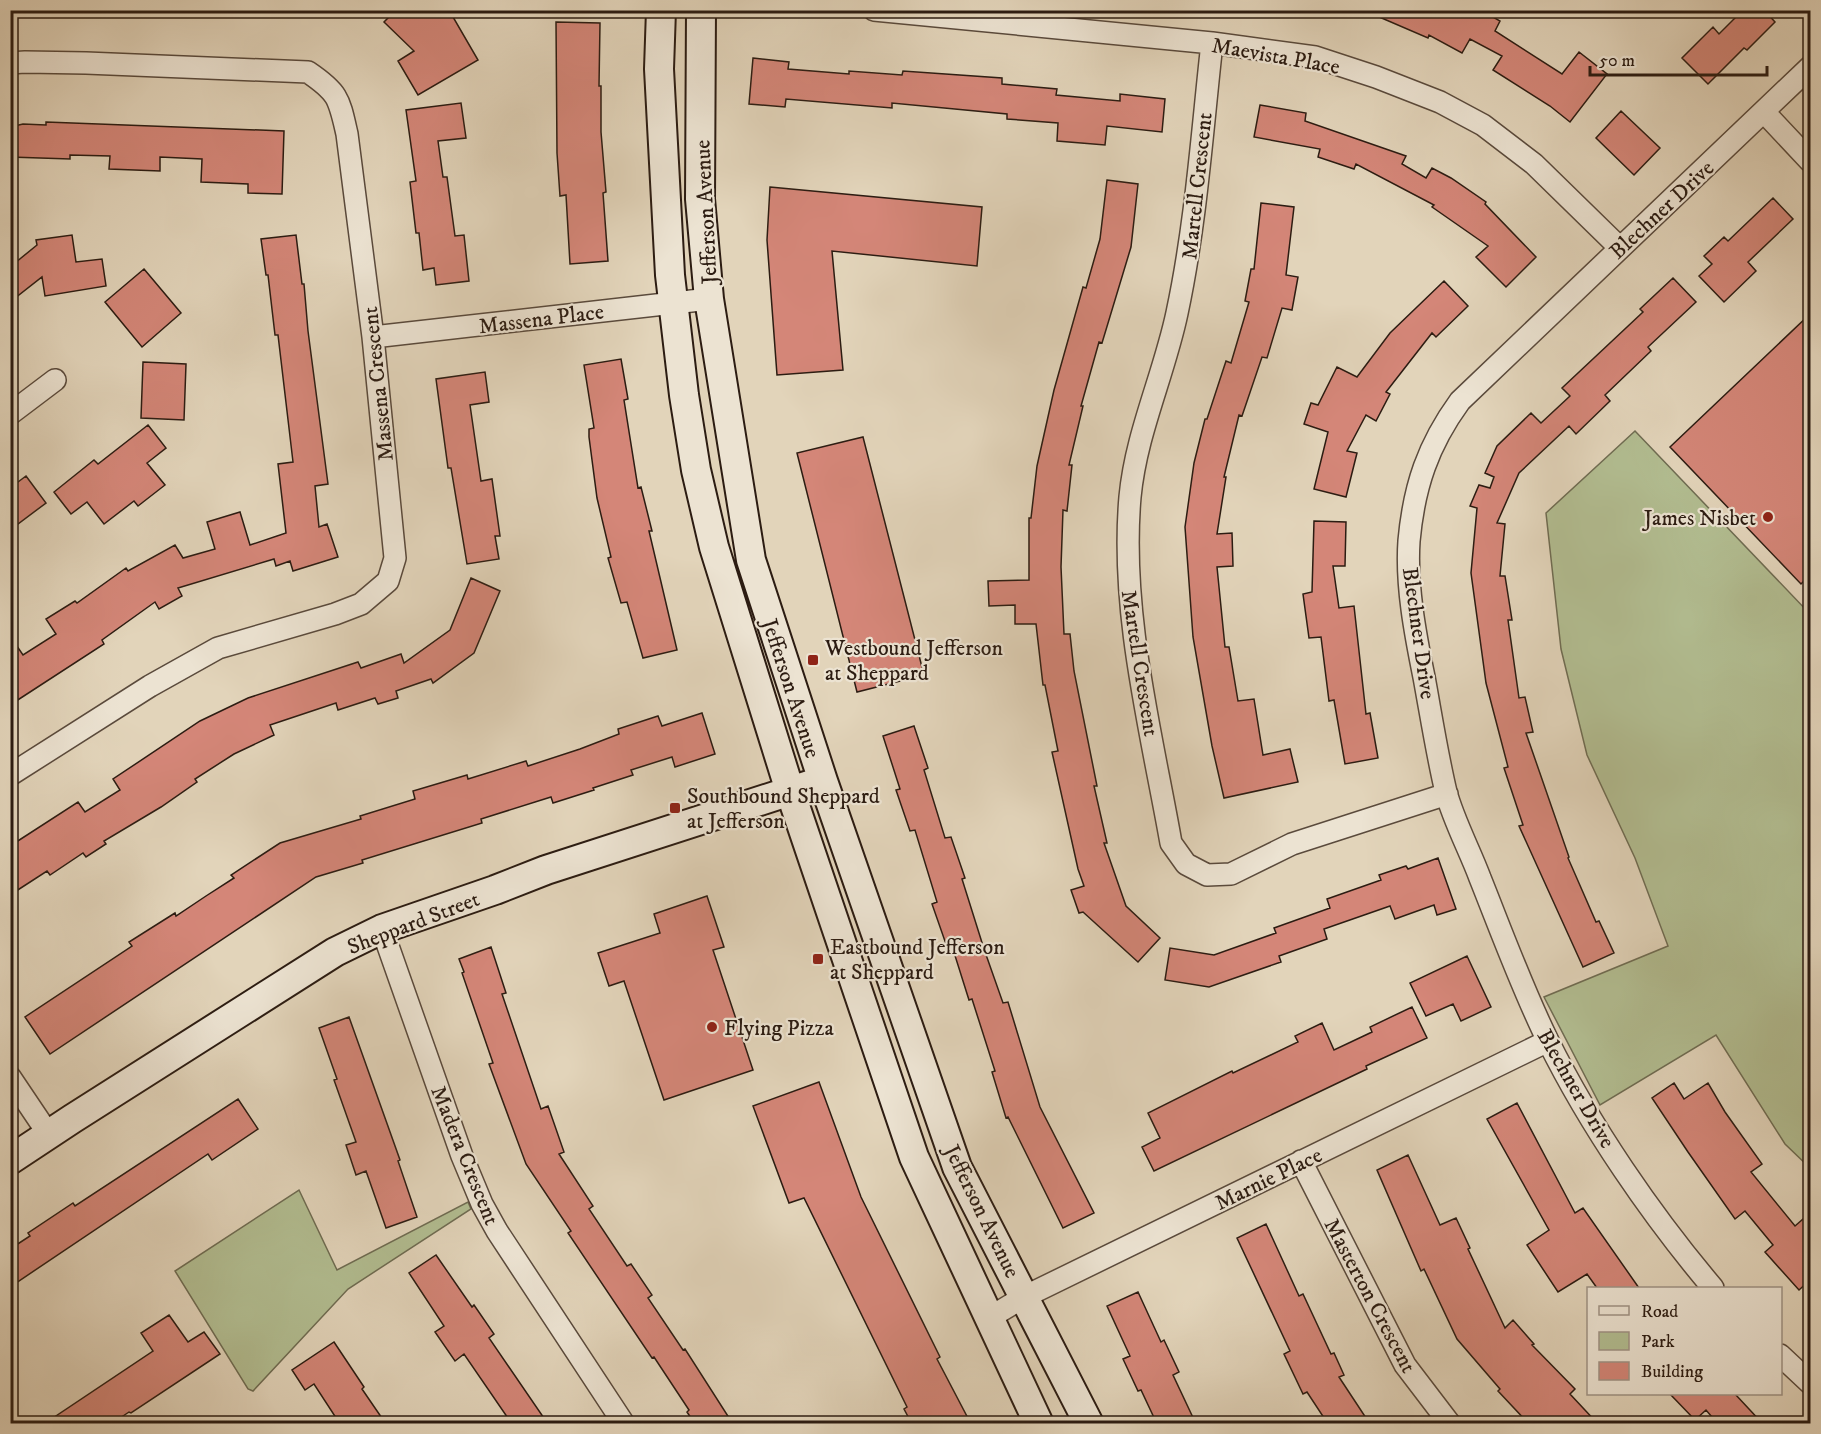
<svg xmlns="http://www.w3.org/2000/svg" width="1821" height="1434" viewBox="0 0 1821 1434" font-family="'IM FELL DW Pica',serif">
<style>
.green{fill:#b2bd91;stroke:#6f6c52;stroke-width:1.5}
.building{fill:#d48678;stroke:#2c1c12;stroke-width:1.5}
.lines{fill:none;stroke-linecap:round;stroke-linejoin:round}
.street-casing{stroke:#5a4a3c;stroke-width:24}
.secondary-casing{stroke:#2c1c12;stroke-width:32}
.street{stroke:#ece3d2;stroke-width:21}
.secondary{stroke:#ece3d2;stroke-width:28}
.poi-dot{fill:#8f2418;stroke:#ece3d2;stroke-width:2}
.labels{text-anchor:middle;stroke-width:4.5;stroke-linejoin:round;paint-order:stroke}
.street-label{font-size:22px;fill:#2c1c12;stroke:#ece3d2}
.poi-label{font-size:22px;fill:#2c1c12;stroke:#ece3d2;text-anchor:start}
</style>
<rect width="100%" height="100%" fill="#e2d4ba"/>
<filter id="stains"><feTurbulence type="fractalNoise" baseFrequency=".00333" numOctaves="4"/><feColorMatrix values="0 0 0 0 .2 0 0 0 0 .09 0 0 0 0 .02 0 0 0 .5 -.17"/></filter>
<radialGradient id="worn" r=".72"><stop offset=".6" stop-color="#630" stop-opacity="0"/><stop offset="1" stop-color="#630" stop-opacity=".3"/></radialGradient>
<path class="green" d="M 1635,431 L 1810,614 L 1810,1168 L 1785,1144 L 1716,1035 L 1600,1105 L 1544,997 L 1668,946 L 1635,858 L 1587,755 L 1561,649 L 1546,513 Z
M 299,1190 L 337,1270 L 468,1202 L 471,1209 L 348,1289 L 253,1391 L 248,1389 L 175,1271 Z"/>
<path class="building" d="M 396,10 L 449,10 L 478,60 L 418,95 L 398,61 L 414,51 L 384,22 Z
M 1363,10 L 1481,10 L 1500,21 L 1495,31 L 1562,74 L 1579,52 L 1607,74 L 1570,122 L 1550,106 L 1493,70 L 1502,56 L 1470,39 L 1462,53 L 1429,35 L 1428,38 Z
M 1743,10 L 1764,10 L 1775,22 L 1747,50 L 1744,48 L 1708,84 L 1682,58 L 1713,27 L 1719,34 Z
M 556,22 L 600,23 L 599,86 L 601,86 L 601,132 L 606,192 L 603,193 L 608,261 L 570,264 L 566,195 L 560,196 L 557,153 Z
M 753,58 L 789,62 L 788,69 L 849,74 L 849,71 L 902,75 L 903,71 L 1002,78 L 1002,84 L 1057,89 L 1056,95 L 1120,101 L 1120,94 L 1165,99 L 1162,132 L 1107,126 L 1105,145 L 1057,141 L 1058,123 L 1007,119 L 1007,114 L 892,103 L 892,108 L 786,99 L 785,107 L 749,104 Z
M 461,103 L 466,138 L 438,141 L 443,177 L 447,177 L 455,236 L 464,235 L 469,281 L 436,285 L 434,268 L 423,270 L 419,233 L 416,233 L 410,182 L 416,181 L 406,110 Z
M 1260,105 L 1306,113 L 1305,121 L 1406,156 L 1402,164 L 1426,178 L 1432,168 L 1451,178 L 1486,202 L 1485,204 L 1536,257 L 1506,287 L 1476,257 L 1488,246 L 1432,207 L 1434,205 L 1356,164 L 1354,169 L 1318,157 L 1320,149 L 1254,137 Z
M 1621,111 L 1660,148 L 1634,175 L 1596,138 Z
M 46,122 L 284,131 L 282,194 L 248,193 L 248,184 L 201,182 L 202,159 L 160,157 L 160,171 L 109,169 L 110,156 L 70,155 L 70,159 L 10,157 L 10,127 L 23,124 L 46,125 Z
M 1107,180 L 1138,184 L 1131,247 L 1102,343 L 1099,342 L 1081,406 L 1083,406 L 1069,465 L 1072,465 L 1067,511 L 1063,510 L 1061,567 L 1064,634 L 1070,634 L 1074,671 L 1097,786 L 1094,786 L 1107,843 L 1104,843 L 1126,906 L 1160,938 L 1138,962 L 1083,912 L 1079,913 L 1071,890 L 1084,886 L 1078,869 L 1052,752 L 1058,751 L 1045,685 L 1043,685 L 1036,624 L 1015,624 L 1015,605 L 989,606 L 988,581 L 1029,580 L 1029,518 L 1031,518 L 1037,466 L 1054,390 L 1083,287 L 1086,288 L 1100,239 Z
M 770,187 L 982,207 L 977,266 L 832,251 L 843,370 L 777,375 L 767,240 Z
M 1773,198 L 1793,219 L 1748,262 L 1756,271 L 1724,302 L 1699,276 L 1712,264 L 1704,256 L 1724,237 L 1728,241 Z
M 1261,203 L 1294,207 L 1286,275 L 1298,277 L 1292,310 L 1282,308 L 1267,358 L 1262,357 L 1242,416 L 1239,415 L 1224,477 L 1226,477 L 1217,534 L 1232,533 L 1233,566 L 1217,567 L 1225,647 L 1229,647 L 1238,701 L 1254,699 L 1263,755 L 1290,749 L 1298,782 L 1224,798 L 1212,746 L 1193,637 L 1185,527 L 1194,463 L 1205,419 L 1207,419 L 1226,361 L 1231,363 L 1249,302 L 1245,301 L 1251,269 L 1254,269 Z
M 72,235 L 76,262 L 102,259 L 106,286 L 45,296 L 42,277 L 10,302 L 10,267 L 37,245 L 36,240 Z
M 296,235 L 302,284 L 304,284 L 308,331 L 328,484 L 315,486 L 319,527 L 327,524 L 338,557 L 293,571 L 290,561 L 276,566 L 274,559 L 178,588 L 182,596 L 159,609 L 155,602 L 102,640 L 104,644 L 10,705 L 10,636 L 23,655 L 56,634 L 46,619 L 75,601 L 77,603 L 126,568 L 128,571 L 175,545 L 183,558 L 215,549 L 207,522 L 240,512 L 250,545 L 286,533 L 278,464 L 293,462 L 278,335 L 275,335 L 268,275 L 266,275 L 261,239 Z
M 144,269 L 181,313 L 142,347 L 105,302 Z
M 1673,278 L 1696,302 L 1648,347 L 1651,351 L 1605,395 L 1610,401 L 1576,434 L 1569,426 L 1519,473 L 1497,523 L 1505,524 L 1500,576 L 1505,576 L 1512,620 L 1508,620 L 1519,698 L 1525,697 L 1533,732 L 1526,733 L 1569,857 L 1568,858 L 1596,922 L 1599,921 L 1614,953 L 1583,967 L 1519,826 L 1523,825 L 1504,768 L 1508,767 L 1486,683 L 1471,573 L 1477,508 L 1470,506 L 1479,485 L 1490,488 L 1494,477 L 1485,473 L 1497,446 L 1531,413 L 1541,423 L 1570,396 L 1562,388 L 1643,312 L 1640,309 Z
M 1444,281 L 1468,306 L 1436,337 L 1432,333 L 1386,392 L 1390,394 L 1376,421 L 1366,415 L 1347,451 L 1357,453 L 1346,497 L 1314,489 L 1328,432 L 1304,424 L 1311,403 L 1318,405 L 1337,367 L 1357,377 L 1390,333 Z
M 1810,314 L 1810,575 L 1801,584 L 1670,447 Z
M 621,359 L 628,399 L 624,400 L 638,488 L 641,487 L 652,531 L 649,531 L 677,650 L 643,658 L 627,602 L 621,603 L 608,558 L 611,557 L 597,498 L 589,437 L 589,429 L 594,428 L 584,365 Z
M 143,362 L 186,364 L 184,420 L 141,418 Z
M 485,372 L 489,402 L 470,405 L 481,481 L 492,479 L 500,536 L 495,536 L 499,559 L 467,564 L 451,468 L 448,468 L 436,379 Z
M 148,425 L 166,448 L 147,463 L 165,485 L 138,506 L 134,501 L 104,524 L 87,502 L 71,514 L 54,492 L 94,460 L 98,464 Z
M 863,437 L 924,675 L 857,692 L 797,453 Z
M 26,476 L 46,503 L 10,530 L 10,488 Z
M 1314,521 L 1346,522 L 1345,566 L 1333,566 L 1339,608 L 1354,606 L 1366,714 L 1370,713 L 1378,758 L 1345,764 L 1334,700 L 1329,701 L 1321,637 L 1309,638 L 1303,594 L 1312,592 Z
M 471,578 L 500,591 L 474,653 L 433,683 L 431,679 L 396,691 L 398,698 L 378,704 L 375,698 L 338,710 L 336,703 L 270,725 L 274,735 L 234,754 L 195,779 L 197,782 L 161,807 L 104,841 L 106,844 L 86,857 L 83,853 L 50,875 L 47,871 L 10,895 L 10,846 L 78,802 L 85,812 L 120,790 L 113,779 L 200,721 L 248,698 L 358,662 L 361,668 L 401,654 L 404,663 L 450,630 Z
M 702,713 L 715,754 L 675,767 L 672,757 L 631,770 L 633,775 L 593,788 L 594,790 L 553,803 L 551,797 L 481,819 L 482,823 L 362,860 L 363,863 L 316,877 L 50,1054 L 25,1017 L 132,946 L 129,942 L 175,913 L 176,916 L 206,896 L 234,878 L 231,875 L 280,843 L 361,819 L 360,816 L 415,799 L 413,791 L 467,775 L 468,779 L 526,761 L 528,766 L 580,749 L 619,734 L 618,729 L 658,716 L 662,726 Z
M 914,726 L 928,768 L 924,770 L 945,838 L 951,837 L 965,878 L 962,879 L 984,949 L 1003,1003 L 1008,1002 L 1040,1107 L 1094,1213 L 1063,1228 L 1008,1117 L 1006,1118 L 992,1072 L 995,1071 L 972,999 L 969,1000 L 952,946 L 947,947 L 932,904 L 937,902 L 915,830 L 910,831 L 896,790 L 900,789 L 883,736 Z
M 1438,858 L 1456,909 L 1437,915 L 1434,905 L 1395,919 L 1390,906 L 1324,929 L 1327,939 L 1279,956 L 1281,962 L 1209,987 L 1165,980 L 1170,948 L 1214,955 L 1276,933 L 1274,928 L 1330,908 L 1327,899 L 1381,880 L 1379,875 L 1406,866 L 1408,869 Z
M 707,896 L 724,947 L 713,950 L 753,1070 L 664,1100 L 624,981 L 609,986 L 598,953 L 660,933 L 654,914 Z
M 491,947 L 506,993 L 502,994 L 541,1109 L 548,1106 L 564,1152 L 559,1154 L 593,1206 L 589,1209 L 627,1266 L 631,1264 L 652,1295 L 648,1298 L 683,1350 L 685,1349 L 733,1424 L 695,1424 L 687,1412 L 689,1410 L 654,1357 L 652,1358 L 568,1233 L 571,1231 L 526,1164 L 489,1064 L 493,1063 L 462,973 L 464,972 L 459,959 Z
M 1467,956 L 1491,1007 L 1461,1021 L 1453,1004 L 1426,1016 L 1410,983 Z
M 1412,1007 L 1427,1038 L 1366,1066 L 1367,1069 L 1154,1171 L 1142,1147 L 1160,1138 L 1148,1113 L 1232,1071 L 1233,1073 L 1298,1042 L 1295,1036 L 1322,1023 L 1334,1050 L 1372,1032 L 1370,1027 Z
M 349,1017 L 400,1160 L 398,1161 L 417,1217 L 386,1228 L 366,1171 L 356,1175 L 346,1145 L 356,1142 L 334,1080 L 337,1079 L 319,1028 Z
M 819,1082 L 861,1197 L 940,1357 L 937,1359 L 971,1424 L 912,1424 L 904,1409 L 907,1407 L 804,1198 L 789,1203 L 753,1106 Z
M 1674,1083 L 1684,1099 L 1708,1083 L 1725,1112 L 1762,1164 L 1751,1172 L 1795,1226 L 1810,1213 L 1810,1280 L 1799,1290 L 1765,1252 L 1773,1245 L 1745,1211 L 1735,1219 L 1688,1152 L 1652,1098 Z
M 238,1099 L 258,1129 L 212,1160 L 208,1154 L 10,1287 L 10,1249 L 30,1236 L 28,1233 L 73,1203 L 75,1206 Z
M 1517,1103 L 1575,1213 L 1583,1208 L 1639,1288 L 1597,1288 L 1587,1274 L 1558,1292 L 1527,1245 L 1549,1230 L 1487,1119 Z
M 1408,1155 L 1440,1225 L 1456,1218 L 1470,1248 L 1468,1249 L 1505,1328 L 1513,1320 L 1534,1344 L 1532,1345 L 1575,1389 L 1570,1394 L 1598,1424 L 1529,1424 L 1498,1391 L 1500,1389 L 1457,1339 L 1424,1269 L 1421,1271 L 1377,1170 Z
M 1266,1224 L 1299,1296 L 1303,1294 L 1331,1354 L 1334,1353 L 1344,1375 L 1339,1377 L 1370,1424 L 1328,1424 L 1307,1392 L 1303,1394 L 1284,1354 L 1290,1351 L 1237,1238 Z
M 436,1255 L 472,1307 L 474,1305 L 494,1334 L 489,1338 L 548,1424 L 512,1424 L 464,1354 L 455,1361 L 435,1332 L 444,1326 L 409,1273 Z
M 1138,1292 L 1161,1342 L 1164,1340 L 1179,1372 L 1173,1375 L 1196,1424 L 1157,1424 L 1141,1390 L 1138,1391 L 1123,1359 L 1130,1356 L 1107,1306 Z
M 169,1315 L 188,1342 L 204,1332 L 220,1354 L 131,1413 L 129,1412 L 111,1424 L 44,1424 L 153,1351 L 141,1333 Z
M 334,1342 L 364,1387 L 362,1389 L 386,1424 L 340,1424 L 314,1384 L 305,1390 L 292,1370 Z
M 1670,1394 L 1735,1394 L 1763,1424 L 1718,1424 L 1706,1410 L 1695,1420 Z"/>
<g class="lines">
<g class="street-casing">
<path id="street" d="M 874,10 L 1212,43 L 1315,57 L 1376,77 L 1440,102 L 1483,125 L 1534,164 L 1620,248
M 1212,43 C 1202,133 1196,224 1177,313 C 1164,375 1136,433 1130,497 C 1120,613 1151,730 1171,843 L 1186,864 L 1207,875 L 1231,874 L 1292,844 L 1447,794
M 10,63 L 25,62 L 86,63 L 308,72 C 339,93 339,99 347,134 L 373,337 L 395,558 L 388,581 L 361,604 L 335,614 L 218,648 L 150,686 L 10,775
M 1764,112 L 1810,161
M 373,337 L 709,299
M 10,414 L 55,380
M 382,929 L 462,1156 L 482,1204 L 497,1231 L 624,1424
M 10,1077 L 49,1135
M 1301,1161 L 1405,1365 L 1450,1424
M 1713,1288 C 1652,1216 1590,1126 1548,1041 C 1522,988 1502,933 1480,878 C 1470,851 1453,819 1446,792 C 1437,754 1431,715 1424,677 C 1415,633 1406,585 1409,541 C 1414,486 1428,445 1460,401 L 1810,67
M 989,1318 L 1024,1297 L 1548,1041
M 1780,1355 L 1810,1383"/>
</g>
<g class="secondary-casing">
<path id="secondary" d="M 661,10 L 659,69 L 670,275 L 684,395 L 696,470 L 714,547 L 790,791 L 914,1157 L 1039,1424
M 701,10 L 700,199 L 709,299 L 751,560 L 823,781 L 957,1167 L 1089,1424
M 10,1160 L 72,1119 L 335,952 L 382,929 L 495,890 L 546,870 L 809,785"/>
</g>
<use href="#street" class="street"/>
<use href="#secondary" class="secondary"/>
</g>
<g class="poi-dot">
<circle cx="1768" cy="517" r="6"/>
<rect x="807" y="654" width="12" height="12" rx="3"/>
<rect x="669" y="802" width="12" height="12" rx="3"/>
<rect x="812" y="953" width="12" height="12" rx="3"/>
<circle cx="712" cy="1027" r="6"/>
</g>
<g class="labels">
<g class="street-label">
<text transform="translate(1276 55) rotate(10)" y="8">Maevista Place</text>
<text transform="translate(1196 186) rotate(-84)" y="8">Martell Crescent</text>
<text transform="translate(1661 209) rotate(-43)" y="8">Blechner Drive</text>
<text transform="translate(705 212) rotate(-93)" y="8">Jefferson Avenue</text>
<text transform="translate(541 318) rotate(-7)" y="8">Massena Place</text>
<text transform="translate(377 384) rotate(-96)" y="8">Massena Crescent</text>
<text transform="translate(1420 633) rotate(82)" y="8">Blechner Drive</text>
<text transform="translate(1141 663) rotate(81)" y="8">Martell Crescent</text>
<text transform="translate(792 688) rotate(72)" y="8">Jefferson Avenue</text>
<text transform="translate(413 922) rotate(-21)" y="8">Sheppard Street</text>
<text transform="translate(1577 1088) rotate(60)" y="8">Blechner Drive</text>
<text transform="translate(466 1155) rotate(68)" y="8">Madera Crescent</text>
<text transform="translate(1268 1178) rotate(-26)" y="8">Marnie Place</text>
<text transform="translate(983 1211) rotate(64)" y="8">Jefferson Avenue</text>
<text transform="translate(1371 1295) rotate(62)" y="8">Masterton Crescent</text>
</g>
<g class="poi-label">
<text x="1756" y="525" text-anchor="end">James Nisbet</text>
<text x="825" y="655">Westbound Jefferson<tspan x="825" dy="25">at Sheppard</tspan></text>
<text x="687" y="803">Southbound Sheppard<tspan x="687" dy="25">at Jefferson</tspan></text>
<text x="830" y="954">Eastbound Jefferson<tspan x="830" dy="25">at Sheppard</tspan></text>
<text x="724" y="1035">Flying Pizza</text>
</g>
</g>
<rect width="1821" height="1434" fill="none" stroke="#e2d4ba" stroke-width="36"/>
<rect x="12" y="12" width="1797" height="1410" fill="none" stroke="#2c1c12" stroke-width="3"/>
<rect x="18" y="18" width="1785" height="1398" fill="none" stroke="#2c1c12" stroke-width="1.5"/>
<rect x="1587" y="1287" width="195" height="108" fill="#ece3d2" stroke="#9f9385" stroke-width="1.5"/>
<rect x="1599" y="1306" width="30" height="9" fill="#ece3d2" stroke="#9f9385" stroke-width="1.5"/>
<text x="1641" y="1317" font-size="18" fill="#2c1c12">Road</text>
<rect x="1599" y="1332" width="30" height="18" fill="#b2bd91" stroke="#9f9385" stroke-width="1.5"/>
<text x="1641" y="1347" font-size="18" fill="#2c1c12">Park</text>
<rect x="1599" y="1362" width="30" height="18" fill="#d48678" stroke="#9f9385" stroke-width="1.5"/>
<text x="1641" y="1377" font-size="18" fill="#2c1c12">Building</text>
<path d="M1590 66v9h177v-9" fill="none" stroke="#2c1c12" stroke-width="3"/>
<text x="1599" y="66" font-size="18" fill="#2c1c12" stroke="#ece3d2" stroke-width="4.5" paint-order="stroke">50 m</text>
<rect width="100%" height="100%" filter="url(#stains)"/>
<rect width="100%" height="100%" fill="url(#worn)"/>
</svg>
